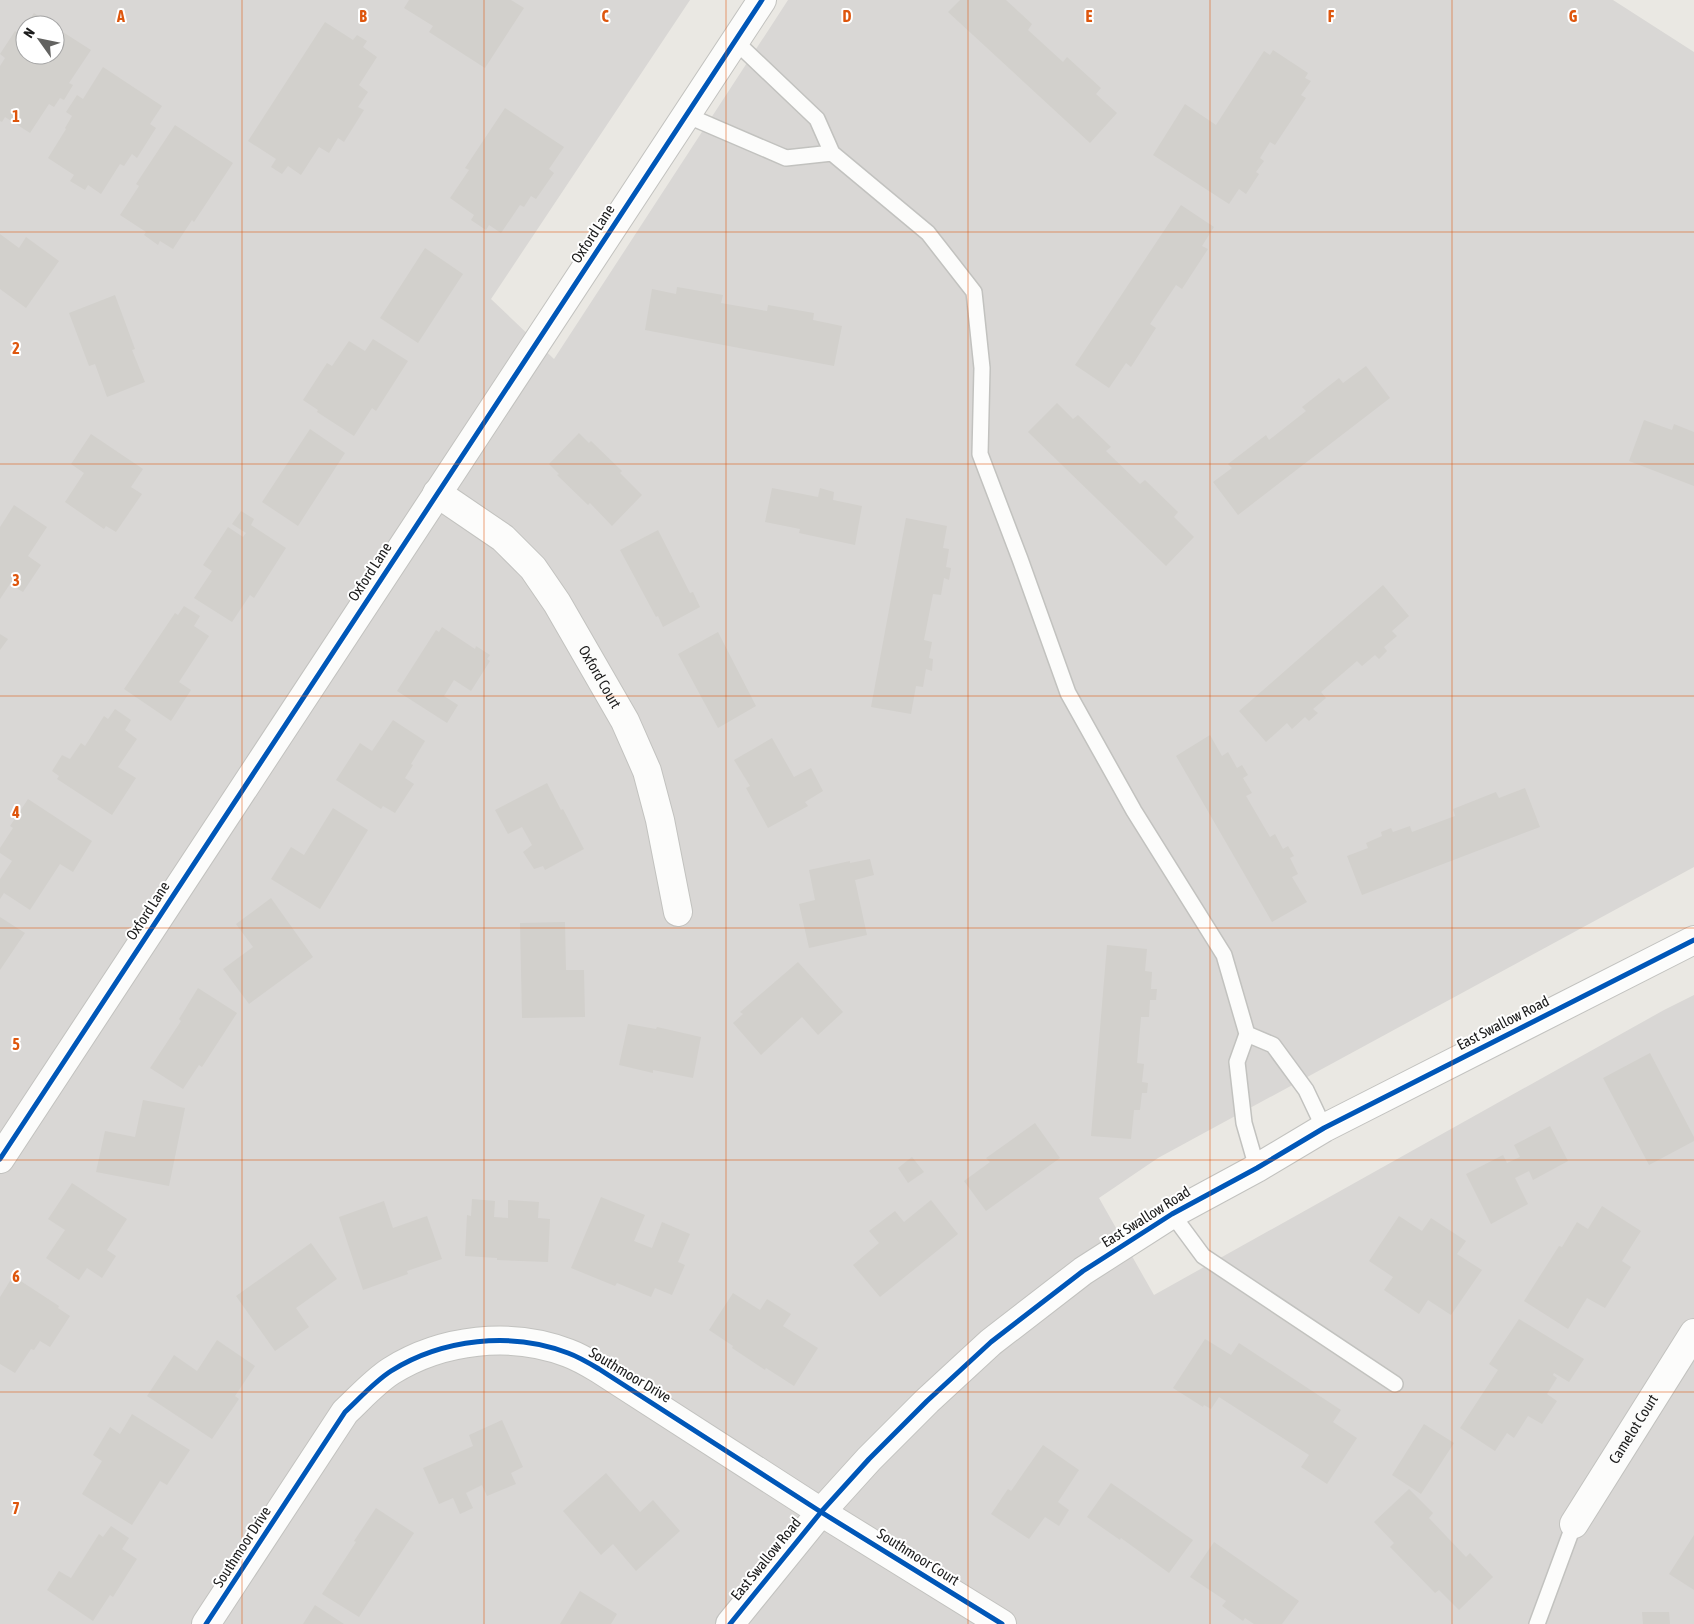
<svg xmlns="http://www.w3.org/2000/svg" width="1694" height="1624" viewBox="0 0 1694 1624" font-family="'Asap Condensed',sans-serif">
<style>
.residential{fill:#d9d7d5;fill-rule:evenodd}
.building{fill:#d2d0cc}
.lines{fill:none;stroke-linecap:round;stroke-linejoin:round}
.service-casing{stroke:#c2c2bf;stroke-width:18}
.minor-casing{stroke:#c2c2bf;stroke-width:30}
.service{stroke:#fcfcfb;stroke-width:15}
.minor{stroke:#fcfcfb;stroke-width:28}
.cycleway-casing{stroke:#fff;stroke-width:8}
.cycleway{stroke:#0057b8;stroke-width:5}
.grid{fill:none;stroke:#de560d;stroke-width:1;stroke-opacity:0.55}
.labels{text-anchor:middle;stroke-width:4;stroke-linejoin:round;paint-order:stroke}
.street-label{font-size:15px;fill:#1b1b1b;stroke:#fff}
.grid-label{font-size:16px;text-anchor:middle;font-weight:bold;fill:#de560d;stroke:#fff;stroke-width:4;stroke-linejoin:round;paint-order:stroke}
</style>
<rect width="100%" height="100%" fill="#eae8e3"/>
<path class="residential" d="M 0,0 L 690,0 L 491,299 L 554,359 L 788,0 L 1613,0 L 1694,52 L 1694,867 L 1158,1158 L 1099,1198 L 1154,1295 L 1664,1010 L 1694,995 L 1694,1624 L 0,1624 ZM 25,25 L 55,25 L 55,55 L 25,55 Z"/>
<path class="building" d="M 409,0 L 511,0 L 524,8 L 485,68 L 429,32 L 433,26 L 404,8 Z
M 960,0 L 1006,0 L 1032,24 L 1028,30 L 1063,62 L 1067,57 L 1101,88 L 1096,94 L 1117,113 L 1090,143 L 948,12 Z
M 34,13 L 52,25 L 26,25 Z
M 325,22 L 353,40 L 357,35 L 367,41 L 363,47 L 377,57 L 359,85 L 368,92 L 358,107 L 364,110 L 344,142 L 338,138 L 329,153 L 319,147 L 301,175 L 288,166 L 282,174 L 271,167 L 276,159 L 248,141 Z
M 25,27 L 25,55 L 55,55 L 55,27 L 91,50 L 69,83 L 73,85 L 64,100 L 60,98 L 54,107 L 49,104 L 30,133 L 5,117 L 2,122 L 0,121 L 0,66 L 5,58 L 0,54 L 15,31 L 20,34 Z
M 1273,50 L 1308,73 L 1305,78 L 1311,81 L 1301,95 L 1306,98 L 1275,145 L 1270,142 L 1260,158 L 1264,161 L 1256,172 L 1259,174 L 1246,194 L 1239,189 L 1229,204 L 1153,155 L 1185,104 L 1216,125 L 1264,51 L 1270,55 Z
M 103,67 L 162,106 L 150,124 L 156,128 L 137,158 L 132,154 L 124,166 L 120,164 L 101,194 L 88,185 L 85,190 L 70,181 L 74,175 L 48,158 L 66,129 L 65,128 L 72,116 L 66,112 L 77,95 L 83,99 Z
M 505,108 L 564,147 L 549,169 L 554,173 L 536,199 L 531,196 L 524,207 L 520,205 L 501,233 L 489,225 L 486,230 L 471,220 L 474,215 L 450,198 L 469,170 L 465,168 Z
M 175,125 L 233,163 L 194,222 L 192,220 L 173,249 L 160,241 L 158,245 L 144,235 L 146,232 L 120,215 L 139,186 L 136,184 Z
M 1181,205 L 1214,227 L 1202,246 L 1208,249 L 1182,289 L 1176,285 L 1150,324 L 1156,328 L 1131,367 L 1126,363 L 1109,388 L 1075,365 Z
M 0,234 L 19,248 L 26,237 L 59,261 L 26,308 L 0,289 Z
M 425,248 L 463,274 L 418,343 L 380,318 Z
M 677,287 L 723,295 L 721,303 L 767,311 L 768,305 L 814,313 L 813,320 L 842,326 L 834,366 L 645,330 L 652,289 L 676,294 Z
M 115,295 L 135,349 L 132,350 L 145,382 L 107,397 L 95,364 L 89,366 L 69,313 Z
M 373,339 L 408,361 L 376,411 L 372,408 L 354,436 L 317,412 L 318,410 L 303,400 L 327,363 L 332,366 L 349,341 L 365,351 Z
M 1366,366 L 1390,398 L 1238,515 L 1213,482 L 1232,468 L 1228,464 L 1266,435 L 1269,440 L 1306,411 L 1302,407 L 1339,378 L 1343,383 Z
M 1057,403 L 1073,419 L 1078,415 L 1111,447 L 1106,451 L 1140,484 L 1145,480 L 1178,512 L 1174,517 L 1194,537 L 1166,566 L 1028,432 Z
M 1644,420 L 1672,430 L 1674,424 L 1694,432 L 1694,486 L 1629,461 Z
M 310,429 L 345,453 L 298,526 L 262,502 Z
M 579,433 L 589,443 L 591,441 L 622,471 L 620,473 L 642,495 L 612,526 L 590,503 L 588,505 L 557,475 L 559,474 L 549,464 Z
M 91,434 L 143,469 L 131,487 L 142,494 L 116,532 L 106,526 L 104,529 L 65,502 L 84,473 L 71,464 Z
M 772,488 L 818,497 L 820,488 L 834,492 L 833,500 L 862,506 L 855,545 L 799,533 L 800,529 L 765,522 Z
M 14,505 L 47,527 L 28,556 L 41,565 L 23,592 L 10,584 L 0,599 L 0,527 Z
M 241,511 L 254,519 L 251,525 L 286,548 L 254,598 L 250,595 L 232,622 L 194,598 L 212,571 L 203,565 L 228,527 L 243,537 L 246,533 L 232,524 Z
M 906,518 L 947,526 L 943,548 L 949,549 L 946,567 L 951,568 L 949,580 L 944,578 L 941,595 L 933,594 L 924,640 L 932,642 L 929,658 L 933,659 L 932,671 L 926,669 L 923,687 L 916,686 L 911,714 L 871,707 Z
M 658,530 L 690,593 L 693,592 L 700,607 L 663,627 L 658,616 L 656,617 L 620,550 Z
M 1383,585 L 1409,616 L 1392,631 L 1397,636 L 1384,647 L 1387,651 L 1379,659 L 1375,655 L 1362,666 L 1357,661 L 1321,692 L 1326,698 L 1313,709 L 1318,713 L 1309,721 L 1305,717 L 1292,729 L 1287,723 L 1266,742 L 1239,711 Z
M 184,606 L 200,616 L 194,626 L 209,636 L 179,682 L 191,690 L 171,721 L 124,689 L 175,613 L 178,615 Z
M 442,627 L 475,649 L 476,646 L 490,655 L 487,659 L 490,661 L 471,691 L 454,680 L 444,696 L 458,705 L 447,723 L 397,691 L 436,630 L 439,632 Z
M 718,632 L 756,706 L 718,728 L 678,654 Z
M 0,634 L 8,639 L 0,650 Z
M 115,709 L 131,720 L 125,730 L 137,739 L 118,767 L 136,778 L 112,815 L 57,779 L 59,776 L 52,771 L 62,755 L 70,759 L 81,743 L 85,746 L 104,716 L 108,719 Z
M 393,720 L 425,741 L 411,764 L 413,765 L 405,778 L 414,784 L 395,813 L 383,806 L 381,809 L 336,780 L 360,743 L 372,751 Z
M 1210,735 L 1222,756 L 1228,752 L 1237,768 L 1242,765 L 1248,775 L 1243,778 L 1252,793 L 1246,796 L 1270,837 L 1275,834 L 1283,849 L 1288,846 L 1294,856 L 1290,858 L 1298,874 L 1292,877 L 1307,902 L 1272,922 L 1176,756 Z
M 772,738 L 794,777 L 811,768 L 823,791 L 805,802 L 808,806 L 768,828 L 746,788 L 750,786 L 734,760 Z
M 547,783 L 561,810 L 563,809 L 584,849 L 545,870 L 543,866 L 534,869 L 523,852 L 532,845 L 522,827 L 508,834 L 495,810 Z
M 1525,788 L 1540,827 L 1362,895 L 1347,856 L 1368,848 L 1366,843 L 1382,836 L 1381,832 L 1391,828 L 1393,832 L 1410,826 L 1412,832 L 1455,816 L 1453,809 L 1496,792 L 1499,798 Z
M 28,799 L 92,841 L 73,872 L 60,864 L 30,910 L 4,893 L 0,899 L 0,879 L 12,861 L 0,853 L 0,848 L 13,828 L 10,826 Z
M 333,808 L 368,830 L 320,909 L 271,879 L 291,847 L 304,855 Z
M 870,859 L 874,875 L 855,880 L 867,935 L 809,948 L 799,904 L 815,900 L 809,870 L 850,861 L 850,863 Z
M 271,898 L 313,957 L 249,1004 L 223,969 L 253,947 L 236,924 Z
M 0,917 L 25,933 L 0,970 Z
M 565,922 L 566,970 L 584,970 L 585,1017 L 522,1018 L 520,923 Z
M 1107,945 L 1147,949 L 1145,971 L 1152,972 L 1151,989 L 1157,989 L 1156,1000 L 1150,1000 L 1149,1017 L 1141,1017 L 1137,1063 L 1144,1064 L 1142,1082 L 1148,1083 L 1147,1093 L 1142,1093 L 1140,1110 L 1134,1110 L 1131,1139 L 1091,1136 Z
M 798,962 L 843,1012 L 818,1035 L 802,1017 L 761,1055 L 733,1023 L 743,1014 L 740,1012 Z
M 198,988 L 237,1013 L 202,1067 L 199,1065 L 183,1089 L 150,1068 L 181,1021 L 179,1019 Z
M 628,1024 L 656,1029 L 657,1027 L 701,1037 L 693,1078 L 653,1070 L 653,1073 L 619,1065 Z
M 1650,1053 L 1694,1137 L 1694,1141 L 1649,1165 L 1603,1078 Z
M 143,1100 L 185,1108 L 169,1186 L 96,1172 L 105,1131 L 135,1137 Z
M 1035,1123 L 1060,1158 L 986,1211 L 964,1181 L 990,1162 L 986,1158 Z
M 1550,1126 L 1568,1161 L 1533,1180 L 1529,1171 L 1515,1178 L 1528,1204 L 1491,1224 L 1466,1174 L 1503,1155 L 1507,1163 L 1520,1157 L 1514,1145 Z
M 912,1157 L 924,1172 L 908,1183 L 898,1168 Z
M 72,1183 L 127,1219 L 107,1250 L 116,1256 L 102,1278 L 87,1268 L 79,1280 L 46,1258 L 65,1230 L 48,1219 Z
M 601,1197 L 645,1215 L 634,1241 L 652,1248 L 662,1222 L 690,1234 L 678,1262 L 685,1265 L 672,1295 L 655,1288 L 651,1297 L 617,1283 L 615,1286 L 571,1268 Z
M 472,1199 L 495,1201 L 494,1217 L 508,1218 L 508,1200 L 539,1202 L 538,1218 L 550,1219 L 548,1262 L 497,1260 L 497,1258 L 465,1256 L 467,1215 L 471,1216 Z
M 931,1200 L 958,1234 L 880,1297 L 853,1265 L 879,1243 L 869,1231 L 895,1211 L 904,1222 Z
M 384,1201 L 393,1228 L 427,1216 L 442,1259 L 407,1271 L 408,1274 L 363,1290 L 339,1217 Z
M 1602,1206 L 1641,1231 L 1622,1261 L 1631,1267 L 1605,1308 L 1587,1298 L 1568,1329 L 1524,1301 L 1559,1246 L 1562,1247 L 1577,1222 L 1588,1229 Z
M 1399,1216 L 1422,1231 L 1431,1218 L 1466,1241 L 1457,1254 L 1482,1270 L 1451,1315 L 1428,1300 L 1419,1314 L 1384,1290 L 1393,1277 L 1369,1261 Z
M 311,1243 L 337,1279 L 296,1308 L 309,1327 L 275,1351 L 236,1296 Z
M 13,1276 L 59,1306 L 58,1308 L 70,1316 L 50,1347 L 40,1341 L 34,1350 L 31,1349 L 15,1373 L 0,1364 L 0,1297 Z
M 733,1293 L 760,1310 L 767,1299 L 791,1314 L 783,1326 L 818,1348 L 794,1386 L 766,1368 L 765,1370 L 732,1348 L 733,1346 L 709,1330 Z
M 1519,1319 L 1584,1359 L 1569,1382 L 1554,1373 L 1553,1375 L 1557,1378 L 1547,1394 L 1557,1401 L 1542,1424 L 1528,1416 L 1514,1438 L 1507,1433 L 1495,1451 L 1460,1428 L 1498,1370 L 1489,1364 Z
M 1205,1339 L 1231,1355 L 1239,1343 L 1341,1410 L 1333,1422 L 1357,1438 L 1327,1484 L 1301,1467 L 1309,1455 L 1219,1397 L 1211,1409 L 1204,1405 L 1203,1407 L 1173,1388 Z
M 217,1340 L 255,1366 L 235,1396 L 239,1399 L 212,1439 L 147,1396 L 174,1355 L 197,1371 Z
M 132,1414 L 190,1450 L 167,1485 L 160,1481 L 132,1525 L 82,1494 L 102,1461 L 93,1455 L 110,1427 L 120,1434 Z
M 502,1420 L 523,1467 L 511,1473 L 516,1484 L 487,1496 L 482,1485 L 466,1493 L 473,1508 L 460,1514 L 453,1498 L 439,1504 L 423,1468 L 473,1446 L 469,1435 Z
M 1424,1424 L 1454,1443 L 1421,1494 L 1392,1475 Z
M 1043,1445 L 1079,1470 L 1058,1502 L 1069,1510 L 1059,1526 L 1045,1517 L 1029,1539 L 991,1514 L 1008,1489 L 1011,1491 Z
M 606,1473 L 640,1512 L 653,1500 L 680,1531 L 636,1571 L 613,1544 L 601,1555 L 563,1511 Z
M 1111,1483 L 1193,1540 L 1169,1573 L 1121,1538 L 1120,1540 L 1087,1517 Z
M 1409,1489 L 1433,1513 L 1429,1518 L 1466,1557 L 1470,1553 L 1493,1577 L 1459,1610 L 1439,1590 L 1435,1593 L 1390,1547 L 1394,1543 L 1374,1522 Z
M 376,1508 L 414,1533 L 359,1617 L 322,1594 L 356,1542 L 354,1541 Z
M 111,1526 L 129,1538 L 122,1549 L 137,1559 L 113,1597 L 110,1595 L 93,1621 L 47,1590 L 59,1571 L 71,1578 L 99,1534 L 103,1537 Z
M 1694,1535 L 1694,1590 L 1669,1574 Z
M 1214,1542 L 1299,1601 L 1282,1624 L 1254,1624 L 1245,1618 L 1243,1621 L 1222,1606 L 1226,1601 L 1190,1577 Z
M 580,1591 L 617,1614 L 611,1624 L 560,1624 Z
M 315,1605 L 344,1624 L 303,1624 Z
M 1642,1612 L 1669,1612 L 1670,1624 L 1643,1624 Z"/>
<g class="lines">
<g class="service-casing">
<path id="service" d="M 686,115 L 786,158 L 832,153 L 817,119 L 735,41
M 832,153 L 928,233 L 974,292 L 982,368 L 980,454 L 1020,559 L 1068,693 L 1134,811 L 1224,955 L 1247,1034
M 1257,1168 L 1244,1123 L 1237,1062 L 1247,1034 L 1273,1045 L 1306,1090 L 1324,1128
M 1172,1214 L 1203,1256 L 1395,1384
M 1537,1624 L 1574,1524"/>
</g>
<g class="minor-casing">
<g id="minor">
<path id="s1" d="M 437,493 L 503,538 L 533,568 L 557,603 L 625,721 L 647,771 L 660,820 L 678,912"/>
<path d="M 0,1159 L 762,0"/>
<path id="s2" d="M 1574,1524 L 1694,1333"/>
<path d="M 206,1624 L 345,1412 C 360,1398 374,1382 391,1371 C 442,1339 511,1331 568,1353 C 579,1357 589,1363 599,1369 L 821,1512 L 1002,1624"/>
<path d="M 730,1624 L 821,1512 L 869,1459 L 927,1401 L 991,1342 L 1083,1271 L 1172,1214 L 1257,1168 L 1324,1128 L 1694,940"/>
</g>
</g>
<use href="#service" class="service"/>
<use href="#minor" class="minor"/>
<g class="cycleway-casing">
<path id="cycleway" d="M 0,1159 L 762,0
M 206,1624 L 345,1412 C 360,1398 374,1382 391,1371 C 442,1339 511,1331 568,1353 C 579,1357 589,1363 599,1369 L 821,1512 L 1002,1624
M 730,1624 L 821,1512 L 869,1459 L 927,1401 L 991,1342 L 1083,1271 L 1172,1214 L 1257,1168 L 1324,1128 L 1694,940"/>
</g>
<use href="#cycleway" class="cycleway"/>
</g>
<path class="grid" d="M 242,0 L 242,1624M 484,0 L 484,1624M 726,0 L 726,1624M 968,0 L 968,1624M 1210,0 L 1210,1624M 1452,0 L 1452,1624M 0,232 L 1694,232M 0,464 L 1694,464M 0,696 L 1694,696M 0,928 L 1694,928M 0,1160 L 1694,1160M 0,1392 L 1694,1392"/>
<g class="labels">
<g class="street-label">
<text transform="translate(593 234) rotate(-57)" y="5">Oxford Lane</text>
<text transform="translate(370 572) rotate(-57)" y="5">Oxford Lane</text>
<text dy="5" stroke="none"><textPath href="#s1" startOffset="250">Oxford Court</textPath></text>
<text transform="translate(148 911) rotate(-57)" y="5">Oxford Lane</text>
<text transform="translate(1503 1023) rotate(-27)" y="5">East Swallow Road</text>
<text transform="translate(1146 1217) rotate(-32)" y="5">East Swallow Road</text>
<text transform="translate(630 1375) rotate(31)" y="5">Southmoor Drive</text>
<text dy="5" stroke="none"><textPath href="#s2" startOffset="112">Camelot Court</textPath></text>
<text transform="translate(242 1547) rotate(-57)" y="5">Southmoor Drive</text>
<text transform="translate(918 1557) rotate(32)" y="5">Southmoor Court</text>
<text transform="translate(766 1559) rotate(-51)" y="5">East Swallow Road</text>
</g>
</g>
<g class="grid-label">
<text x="121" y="22">A</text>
<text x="363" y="22">B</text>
<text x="605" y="22">C</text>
<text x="847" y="22">D</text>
<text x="1089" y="22">E</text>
<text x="1331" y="22">F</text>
<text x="1573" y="22">G</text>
<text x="16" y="122">1</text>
<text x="16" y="354">2</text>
<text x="16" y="586">3</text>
<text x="16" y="818">4</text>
<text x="16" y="1050">5</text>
<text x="16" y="1282">6</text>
<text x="16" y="1514">7</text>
</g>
<g transform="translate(40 40) rotate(303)"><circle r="24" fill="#ffffff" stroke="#a4a4a4"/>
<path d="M0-4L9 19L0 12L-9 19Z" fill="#636361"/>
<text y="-8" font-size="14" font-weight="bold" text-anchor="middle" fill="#1b1b1b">N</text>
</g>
</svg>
